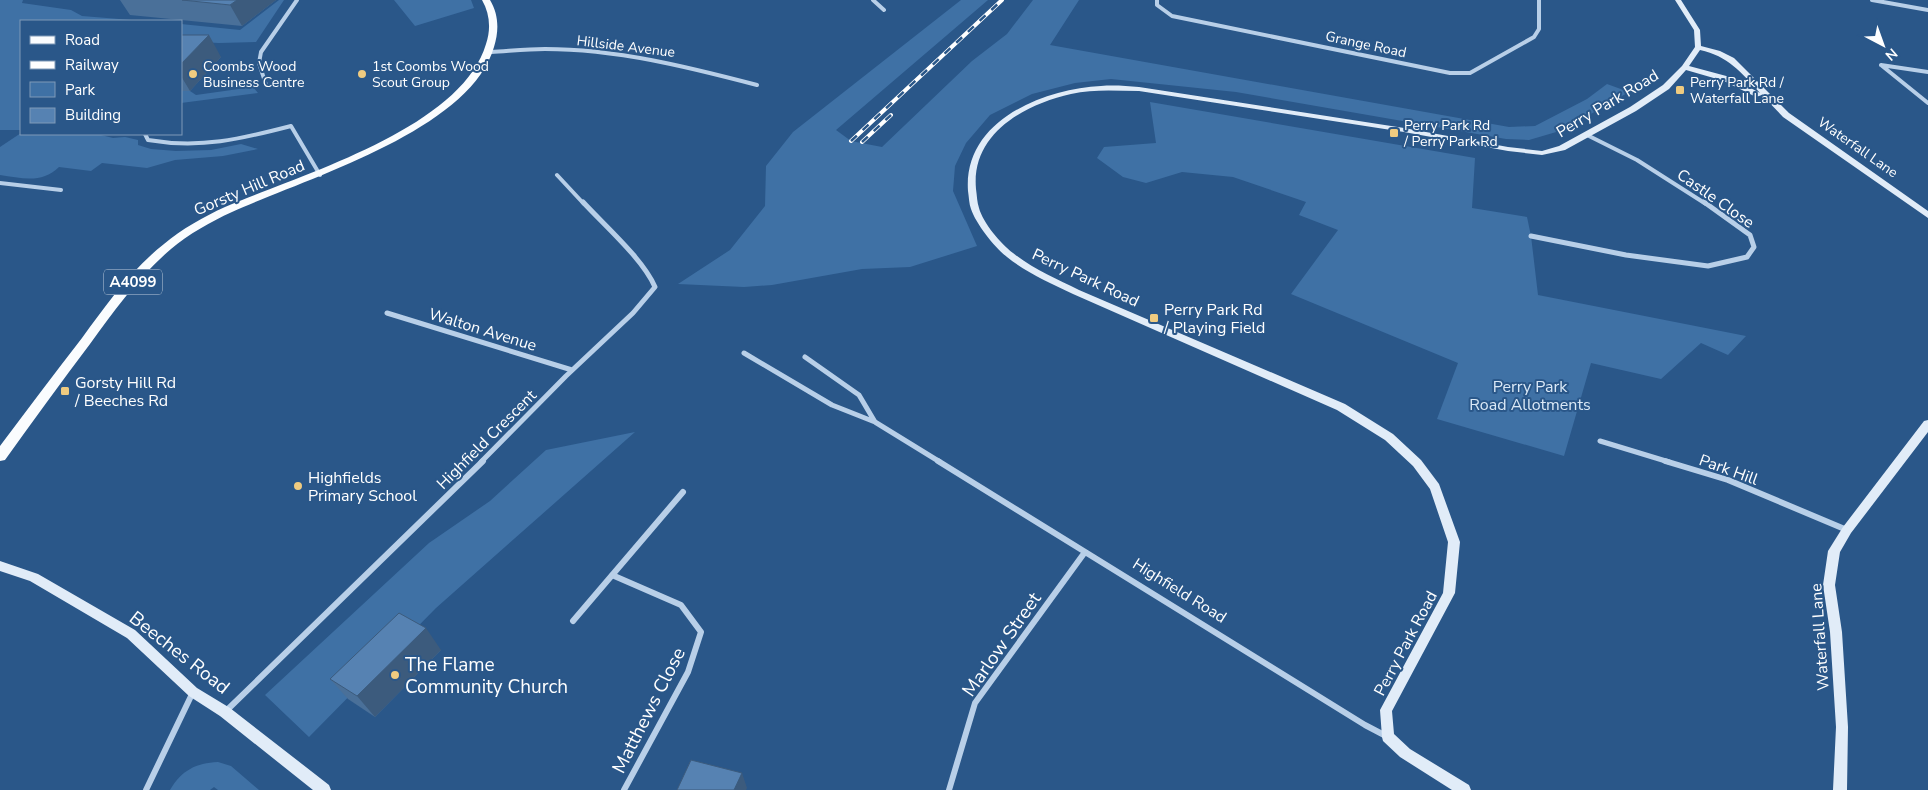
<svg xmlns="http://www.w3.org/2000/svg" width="1928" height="790" viewBox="0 0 1928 790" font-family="'Nunito Sans',sans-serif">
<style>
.green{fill:#3f71a5}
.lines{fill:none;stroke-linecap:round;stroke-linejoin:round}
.street-far2{stroke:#b8cfe8;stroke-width:4}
.street-far1{stroke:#b8cfe8;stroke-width:5}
.street{stroke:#b8cfe8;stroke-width:6}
.secondary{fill:#e1ecf8;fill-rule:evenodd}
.primary{fill:#fafcfe;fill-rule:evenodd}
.rail-casing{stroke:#fff;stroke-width:4}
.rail{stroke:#2a5789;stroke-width:2.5;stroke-dasharray:8;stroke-linecap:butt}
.wall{fill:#4a7099}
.shaded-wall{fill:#3c5b7d}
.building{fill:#5682b2;stroke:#3c5b7d}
.poi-dot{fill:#efcb80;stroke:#2a5789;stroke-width:2}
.labels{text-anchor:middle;stroke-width:4;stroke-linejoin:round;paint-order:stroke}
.far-street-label{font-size:14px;fill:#fff;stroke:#2a5789}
.far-poi-label{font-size:14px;fill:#fff;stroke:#2a5789;text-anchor:start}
.shield{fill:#2a5789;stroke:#bfcddc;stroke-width:1}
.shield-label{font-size:15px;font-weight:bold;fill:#fff}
.street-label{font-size:16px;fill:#fff;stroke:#2a5789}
.poi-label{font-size:16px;fill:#fff;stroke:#2a5789;text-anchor:start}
.park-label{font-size:16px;fill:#dbe9f7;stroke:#2a5789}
.near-street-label{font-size:19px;fill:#fff;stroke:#2a5789}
.near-poi-label{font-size:19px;fill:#fff;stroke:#2a5789;text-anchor:start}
</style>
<rect width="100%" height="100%" fill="#2a5789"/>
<path class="green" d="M 0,0 L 23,0 L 22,3 L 71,10 L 82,16 L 144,21 L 21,21 L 21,130 L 0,130 Z
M 279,0 L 284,0 L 256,42 L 219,43 L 181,41 L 181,24 L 240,30 Z
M 394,0 L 471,0 L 474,8 L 415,26 Z
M 961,0 L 988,0 L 836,130 L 851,141 L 882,147 L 972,61 L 1007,34 L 1033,0 L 1079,0 L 1050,45 L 1509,127 L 1535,126 L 1587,99 L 1607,84 L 1629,92 L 1563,130 L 1529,140 L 1506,139 L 1236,92 L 1111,79 L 1075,83 L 1032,94 L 990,115 L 966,143 L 955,166 L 953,191 L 977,246 L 910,267 L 862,269 L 772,285 L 744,287 L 678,284 L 730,250 L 765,206 L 766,166 L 793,132 Z
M 253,87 L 258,93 L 181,103 L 181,91 L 190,91 L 196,95 Z
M 1150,102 L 1475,158 L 1472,208 L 1527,217 L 1531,236 L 1538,295 L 1746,336 L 1728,355 L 1701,343 L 1661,379 L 1591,363 L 1564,456 L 1437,419 L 1458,363 L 1291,294 L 1338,230 L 1299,215 L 1306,202 L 1233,177 L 1182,172 L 1146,183 L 1123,177 L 1097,158 L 1104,147 L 1156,143 Z
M 21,133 L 97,134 L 113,138 L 125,137 L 138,140 L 138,145 L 151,149 L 176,151 L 211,150 L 241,144 L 258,149 L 223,156 L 175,160 L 147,168 L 102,163 L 91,171 L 59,167 C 42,184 22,178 0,175 L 0,147 Z
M 635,432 L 436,608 L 309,737 L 265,695 L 429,543 L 490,501 L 546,450 Z
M 218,762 L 231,766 L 259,790 L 218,790 L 214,787 L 210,790 L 170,790 C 182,770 196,763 218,762 Z"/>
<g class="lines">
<path class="street-far2" d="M 873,0 L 884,10
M 1157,0 L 1157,5 L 1172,16 L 1450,73 L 1470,73 L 1534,37 L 1539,29 L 1539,0
M 1872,0 L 1928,10
M 491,52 C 509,51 527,49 545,49 C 617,49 688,67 757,85
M 1881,65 L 1928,103
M 1881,65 L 1928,72
M 266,85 L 259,63 L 261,52 L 297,0
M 145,134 L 148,140 C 200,149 241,139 291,126 L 320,175
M 1587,135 L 1637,160 L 1706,204
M 557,175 L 584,204
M 0,183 L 61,190"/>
<path class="street-far1" d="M 1531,236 L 1626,255 L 1708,266 L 1747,257 L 1754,247 L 1750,235 L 1704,202
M 387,313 L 572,370
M 744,353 L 832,405 L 875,422 L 940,462
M 805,357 L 859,395 L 875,422
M 1600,441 L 1669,462
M 481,462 L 566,376 L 633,313 L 655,287 C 643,259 604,225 583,202"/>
<path class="street" d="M 938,461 L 1365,725 L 1386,736
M 1665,461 L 1728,480 L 1847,530
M 612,575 L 681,605 L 701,632 L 688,672 L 624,790
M 573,621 L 683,492
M 226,711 L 483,461
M 146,790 L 193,692
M 949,790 L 975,703 L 1085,552"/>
<path class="secondary" d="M 1675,0 L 1681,0 L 1700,30 L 1701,46 L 1720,51 L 1734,58 L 1789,113 L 1928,211 L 1928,218 L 1783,117 L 1762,95 L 1756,97 L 1724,81 L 1686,70 L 1669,89 L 1636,111 L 1565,150 L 1542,155 L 1508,151 L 1404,132 L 1139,91 C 1116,91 1093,89 1071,94 C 1023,105 971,134 976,189 C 977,196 977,202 979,208 C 983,223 1001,244 1013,253 C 1033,269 1057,279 1079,290 L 1345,404 L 1393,434 L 1421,460 L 1439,484 L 1460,542 L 1455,593 L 1392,711 L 1394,734 L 1410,749 L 1469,785 L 1471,790 L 1452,790 L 1400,757 L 1383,741 L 1382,737 L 1380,710 L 1443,593 L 1448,542 L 1430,489 L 1413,466 L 1385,440 L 1337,410 L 1073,294 C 1050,283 1027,273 1007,257 C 995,248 976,224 971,209 C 969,204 969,197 968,191 C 963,121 1043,89 1101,86 C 1114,85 1126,86 1139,87 L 1404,128 L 1508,147 L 1542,151 L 1559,146 L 1630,107 L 1663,85 L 1682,66 L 1695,47 L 1694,30 ZM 1700,50 C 1728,56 1741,72 1760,93 L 1730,77 L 1689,66 Z
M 1928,420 L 1928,432 L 1851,533 L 1840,552 L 1835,585 L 1842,632 L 1848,727 L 1847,790 L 1833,790 L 1836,727 L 1830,632 L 1823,585 L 1828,551 L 1843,527 L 1924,421 Z
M 0,561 L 38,574 L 135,630 L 197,688 L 230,708 L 329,785 L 331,790 L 313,790 L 220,716 L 189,696 L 127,638 L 30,581 L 0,571 Z"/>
<path class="primary" d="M 482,0 L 490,0 C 499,15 499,31 494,47 C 470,131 304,179 232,212 C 210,222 189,234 171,249 C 139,276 114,311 90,344 C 61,382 33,421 5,460 L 0,461 L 0,446 C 27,410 54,374 82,338 C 106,305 131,270 164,244 C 182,229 203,217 225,207 C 299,175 461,129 486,44 C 491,29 490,14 482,0 Z"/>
<g class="rail-casing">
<path id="rail" d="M 851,141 L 1002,0
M 862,142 L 891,115"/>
</g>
<use href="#rail" class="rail"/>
</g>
<path class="wall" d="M 120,0 L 276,0 L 242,26 L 130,15 Z
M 181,35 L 221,57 L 190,91 L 181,91 Z
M 441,650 L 375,717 L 348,699 L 330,679 Z"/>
<path class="shaded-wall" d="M 237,0 L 276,0 L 242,26 L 230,5 Z
M 209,35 L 221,57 L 190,91 L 181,76 L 181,64 Z
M 426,628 L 441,650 L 375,717 L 357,696 Z
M 742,773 L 747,788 L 746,790 L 734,790 Z"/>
<path class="building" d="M 182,0 L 237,0 L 230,5 Z
M 181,35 L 209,35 L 181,64 Z
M 399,613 L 426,628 L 357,696 L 330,679 Z
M 691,760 L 742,773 L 734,790 L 677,790 Z"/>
<g class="poi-dot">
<circle cx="193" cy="74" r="5"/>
<circle cx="362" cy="74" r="5"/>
<rect x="1675" y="85" width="10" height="10" rx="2.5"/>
<rect x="1389" y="128" width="10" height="10" rx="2.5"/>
<rect x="1149" y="313" width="10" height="10" rx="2.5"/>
<rect x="60" y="386" width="10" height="10" rx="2.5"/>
<circle cx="298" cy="486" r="5"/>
<circle cx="395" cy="675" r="5"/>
</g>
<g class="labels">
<g class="far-street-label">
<text transform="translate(1366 44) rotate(12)" y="5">Grange Road</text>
<text transform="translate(626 46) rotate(7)" y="5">Hillside Avenue</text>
<text transform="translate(1858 147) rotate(35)" y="5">Waterfall Lane</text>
</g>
<g class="far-poi-label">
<text x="203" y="71">Coombs Wood<tspan x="203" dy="16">Business Centre</tspan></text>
<text x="372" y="71">1st Coombs Wood<tspan x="372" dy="16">Scout Group</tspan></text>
<text x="1690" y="87">Perry Park Rd /<tspan x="1690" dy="16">Waterfall Lane</tspan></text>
<text x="1404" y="130">Perry Park Rd<tspan x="1404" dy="16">/ Perry Park Rd</tspan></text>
</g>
<rect class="shield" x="104" y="269.5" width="58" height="25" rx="4"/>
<g class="shield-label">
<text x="133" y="287">A4099</text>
</g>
<g class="street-label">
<text transform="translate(1607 103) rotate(-31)" y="6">Perry Park Road</text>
<text transform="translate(249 187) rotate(-23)" y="6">Gorsty Hill Road</text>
<text transform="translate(1716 198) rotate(35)" y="6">Castle Close</text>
<text transform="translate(1086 277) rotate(25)" y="6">Perry Park Road</text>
<text transform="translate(483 329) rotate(17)" y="6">Walton Avenue</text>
<text transform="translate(486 439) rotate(-45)" y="6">Highfield Crescent</text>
<text transform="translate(1729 469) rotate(20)" y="6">Park Hill</text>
<text transform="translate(1180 590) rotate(32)" y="6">Highfield Road</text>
<text transform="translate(1819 637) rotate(-94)" y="6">Waterfall Lane</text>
<text transform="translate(1405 643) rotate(-62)" y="6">Perry Park Road</text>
</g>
<g class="poi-label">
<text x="1164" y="315">Perry Park Rd<tspan x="1164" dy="18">/ Playing Field</tspan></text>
<text x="75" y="388">Gorsty Hill Rd<tspan x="75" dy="18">/ Beeches Rd</tspan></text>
<text x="308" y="483">Highfields<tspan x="308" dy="18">Primary School</tspan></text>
</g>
<g class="park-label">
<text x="1530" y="392">Perry Park<tspan x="1530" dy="18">Road Allotments</tspan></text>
</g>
<g class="near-street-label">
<text transform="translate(1001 644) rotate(-55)" y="7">Marlow Street</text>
<text transform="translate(180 652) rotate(38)" y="7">Beeches Road</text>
<text transform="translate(648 710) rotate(-63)" y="7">Matthews Close</text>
</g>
<g class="near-poi-label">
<text x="405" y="671">The Flame<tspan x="405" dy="22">Community Church</tspan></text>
</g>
</g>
<rect x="20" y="20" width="162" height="115" fill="#2a5789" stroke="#7f9ab8"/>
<rect x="30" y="36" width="25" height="8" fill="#fafcfe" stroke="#7f9ab8"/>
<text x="65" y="45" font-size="15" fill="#ffffff">Road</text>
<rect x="30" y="61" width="25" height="8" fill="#ffffff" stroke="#7f9ab8"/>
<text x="65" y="70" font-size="15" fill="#ffffff">Railway</text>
<rect x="30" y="82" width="25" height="15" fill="#3f71a5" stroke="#7f9ab8"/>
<text x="65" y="95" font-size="15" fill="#ffffff">Park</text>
<rect x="30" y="108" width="25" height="15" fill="#5682b2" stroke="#7f9ab8"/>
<text x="65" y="120" font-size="15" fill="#ffffff">Building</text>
<g transform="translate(1883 45) rotate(139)" stroke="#2a5789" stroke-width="4" paint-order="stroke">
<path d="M0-4L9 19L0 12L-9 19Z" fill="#ffffff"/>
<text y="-8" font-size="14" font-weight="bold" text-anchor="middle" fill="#ffffff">N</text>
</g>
</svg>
